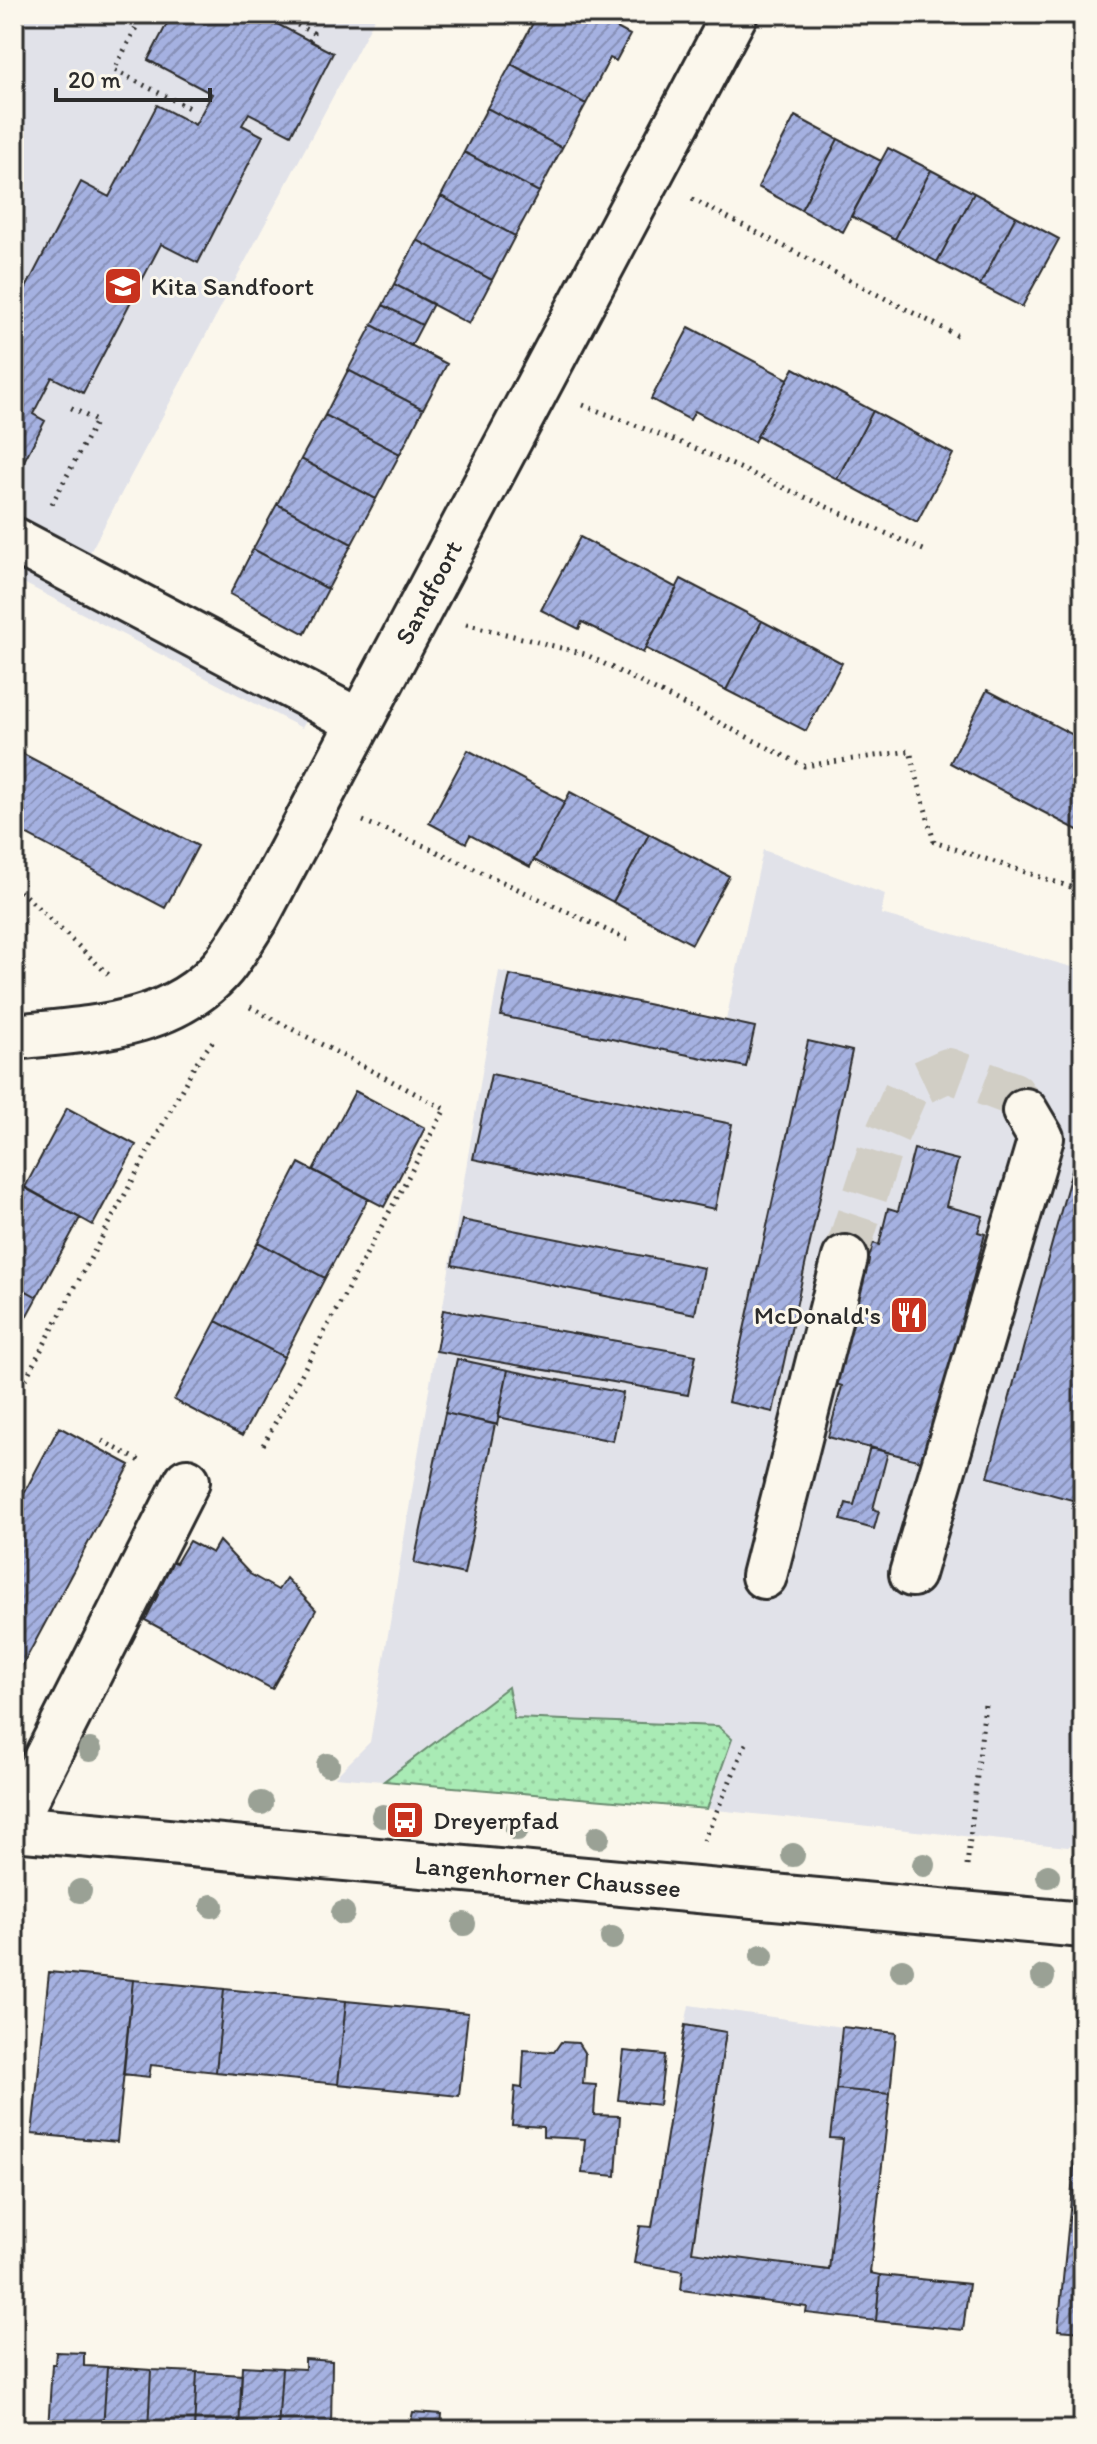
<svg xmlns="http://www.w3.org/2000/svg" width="1097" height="2444" viewBox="0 0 1097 2444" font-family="Itim,sans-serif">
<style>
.built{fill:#e1e2e9}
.grass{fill:url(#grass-dots);stroke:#6a8b70;stroke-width:2}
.building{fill:url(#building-hatch);stroke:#2b2b2b;stroke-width:2}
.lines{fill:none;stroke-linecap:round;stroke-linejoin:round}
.minor-tunnel{stroke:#d1cec5;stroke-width:44;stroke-dasharray:44 22;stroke-linecap:butt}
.minor-casing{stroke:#2b2b2b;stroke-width:50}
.major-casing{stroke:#2b2b2b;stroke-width:50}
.path{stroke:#2b2b2b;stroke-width:5;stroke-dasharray:2 6;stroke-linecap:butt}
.minor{stroke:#fbf7ec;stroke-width:44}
.major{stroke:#fbf7ec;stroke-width:44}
.tree{fill:#9aa195}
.labels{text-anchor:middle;stroke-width:6;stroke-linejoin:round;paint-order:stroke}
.poi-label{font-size:26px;fill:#2b2b2b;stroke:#fbf7ec;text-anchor:start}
.street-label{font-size:26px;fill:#2b2b2b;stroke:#fbf7ec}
</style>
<defs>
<pattern id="grass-dots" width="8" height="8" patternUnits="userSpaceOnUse" patternTransform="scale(2)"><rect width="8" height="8" fill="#a9ebb5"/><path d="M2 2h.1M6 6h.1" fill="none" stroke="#92ca9c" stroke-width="1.8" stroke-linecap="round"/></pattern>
<pattern id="building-hatch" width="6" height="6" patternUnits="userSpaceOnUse" patternTransform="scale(2)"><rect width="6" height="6" fill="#a5b1e1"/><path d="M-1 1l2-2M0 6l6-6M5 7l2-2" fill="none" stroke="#8790b7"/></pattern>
</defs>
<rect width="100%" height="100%" fill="#fbf7ec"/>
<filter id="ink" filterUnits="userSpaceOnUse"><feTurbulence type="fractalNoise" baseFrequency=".0125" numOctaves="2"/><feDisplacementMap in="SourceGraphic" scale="16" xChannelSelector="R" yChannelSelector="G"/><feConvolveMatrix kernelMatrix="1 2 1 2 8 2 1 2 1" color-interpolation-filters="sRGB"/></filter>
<g filter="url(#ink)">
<path class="built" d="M 14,14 L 377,14 L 87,558 L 318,700 L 302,728 L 14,578 Z
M 763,850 L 885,894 L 881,914 L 1083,970 L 1083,1835 L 1068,1847 L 707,1809 L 335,1777 L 370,1742 L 499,971 L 726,1020 Z
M 689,2005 L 842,2027 L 830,2137 L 843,2139 L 829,2270 L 692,2252 L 726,2032 L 685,2025 Z"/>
<path class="grass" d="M 508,1687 L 514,1718 L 718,1726 L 732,1739 L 707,1809 L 384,1781 Z"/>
<path class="building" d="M 172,14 L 258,14 L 333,53 L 291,135 L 249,113 L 242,125 L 263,136 L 198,263 L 161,244 L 83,393 L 52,377 L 33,414 L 45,421 L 14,480 L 14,311 L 81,182 L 109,197 L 157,105 L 195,125 L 212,94 L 148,60 Z
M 532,14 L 591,14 L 630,35 L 616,61 L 610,58 L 586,104 L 511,64 L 535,19 L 531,16 Z
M 511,64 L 586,104 L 562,148 L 487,108 Z
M 487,108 L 562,148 L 539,192 L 464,152 Z
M 795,116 L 838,139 L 801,210 L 758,187 Z
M 838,139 L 881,161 L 843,232 L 801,210 Z
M 888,148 L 931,170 L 895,239 L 851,216 Z
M 464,152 L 539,192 L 515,236 L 441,196 Z
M 931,170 L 974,193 L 937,262 L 895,239 Z
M 974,193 L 1016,216 L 980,285 L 937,262 Z
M 441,196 L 515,236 L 492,280 L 417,240 Z
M 1016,216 L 1059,239 L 1022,307 L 980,285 Z
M 417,240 L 492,280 L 469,324 L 394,284 Z
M 394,284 L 433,304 L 422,325 L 383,305 Z
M 383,305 L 422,325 L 411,346 L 372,325 Z
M 372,325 L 447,364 L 423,409 L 348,370 Z
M 689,327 L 788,379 L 754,442 L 695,411 L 690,420 L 651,399 Z
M 794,368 L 873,411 L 837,479 L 757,436 Z
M 348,370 L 423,409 L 400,454 L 325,415 Z
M 873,411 L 953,454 L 917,522 L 837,479 Z
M 325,415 L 400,454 L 376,499 L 301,459 Z
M 301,459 L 376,499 L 352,544 L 277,504 Z
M 277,504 L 352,544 L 328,589 L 253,549 Z
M 580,537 L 677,588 L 643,653 L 582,622 L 579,629 L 541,610 Z
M 253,549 L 328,589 L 305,634 L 230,594 Z
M 681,579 L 762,621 L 726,690 L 645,648 Z
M 762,621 L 842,663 L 806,731 L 726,690 Z
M 987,690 L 1083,740 L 1083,833 L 950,763 Z
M 14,749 L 198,846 L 165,908 L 14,828 Z
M 468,750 L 565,802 L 530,867 L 470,835 L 466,843 L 429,823 Z
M 570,792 L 649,834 L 613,902 L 534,860 Z
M 649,834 L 729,876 L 692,944 L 613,902 Z
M 510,975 L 755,1027 L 746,1067 L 501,1016 Z
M 808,1041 L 852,1051 L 773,1412 L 728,1402 Z
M 491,1074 L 732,1124 L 715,1209 L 473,1159 Z
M 355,1091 L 425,1128 L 384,1207 L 313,1170 Z
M 67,1108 L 136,1145 L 93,1225 L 25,1187 Z
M 1083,1130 L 1083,1503 L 988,1477 Z
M 914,1149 L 958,1160 L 946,1206 L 983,1216 L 978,1232 L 985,1234 L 925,1462 L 828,1437 L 842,1386 L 836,1384 L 873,1243 L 879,1245 L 888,1208 L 898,1211 Z
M 299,1163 L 368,1199 L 325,1278 L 258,1242 Z
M 14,1182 L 80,1218 L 37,1297 L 14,1284 Z
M 462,1220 L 704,1268 L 695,1314 L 452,1265 Z
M 258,1242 L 325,1278 L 284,1357 L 216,1321 Z
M 14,1284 L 37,1297 L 14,1339 Z
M 443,1310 L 696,1355 L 688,1395 L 436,1351 Z
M 216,1321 L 284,1357 L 242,1436 L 174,1400 Z
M 457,1359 L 508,1370 L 497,1425 L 445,1413 Z
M 508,1370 L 623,1393 L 613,1441 L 498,1417 Z
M 445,1413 L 495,1424 L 464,1574 L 414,1563 Z
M 59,1427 L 130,1465 L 20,1670 L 14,1667 L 14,1512 Z
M 870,1447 L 888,1452 L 873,1509 L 879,1511 L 874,1529 L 841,1520 L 846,1503 L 854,1505 Z
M 189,1541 L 212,1553 L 219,1541 L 250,1574 L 278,1590 L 286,1578 L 316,1610 L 272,1689 L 145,1620 L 158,1595 L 162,1559 L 176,1563 Z
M 49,1972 L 133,1980 L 117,2142 L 32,2134 Z
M 133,1980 L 224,1989 L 216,2072 L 151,2065 L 149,2077 L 123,2074 Z
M 224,1989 L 346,2001 L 338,2084 L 216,2072 Z
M 346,2001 L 468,2013 L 459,2096 L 338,2084 Z
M 685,2025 L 726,2032 L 692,2252 L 829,2270 L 843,2139 L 830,2138 L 836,2089 L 890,2094 L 870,2273 L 880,2275 L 876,2321 L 806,2313 L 807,2307 L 681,2290 L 683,2271 L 634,2263 L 640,2226 L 652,2227 Z
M 842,2027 L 896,2033 L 890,2094 L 836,2089 Z
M 561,2042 L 578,2043 L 585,2054 L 583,2084 L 596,2085 L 594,2115 L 620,2116 L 616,2176 L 582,2173 L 585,2139 L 543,2137 L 543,2127 L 512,2125 L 515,2087 L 522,2088 L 524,2050 L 554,2052 Z
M 624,2051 L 665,2055 L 659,2105 L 618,2100 Z
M 1081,2088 L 1083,2089 L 1083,2210 L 1070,2209 Z
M 1070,2209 L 1083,2210 L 1083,2332 L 1058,2330 Z
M 880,2275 L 969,2284 L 963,2330 L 876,2321 Z
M 56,2352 L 84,2353 L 84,2366 L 107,2367 L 103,2430 L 48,2430 L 52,2364 L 55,2364 Z
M 305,2359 L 332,2361 L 331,2430 L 278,2430 L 282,2368 L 305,2369 Z
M 242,2366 L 282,2368 L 278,2430 L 239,2430 Z
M 107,2367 L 151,2370 L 148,2430 L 103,2430 Z
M 151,2370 L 197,2372 L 194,2430 L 148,2430 Z
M 197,2372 L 242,2375 L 239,2430 L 194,2430 Z
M 413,2412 L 442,2414 L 441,2427 L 464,2430 L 409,2430 Z
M 561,2423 L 589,2425 L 589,2430 L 560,2430 Z"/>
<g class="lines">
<path class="minor-tunnel" d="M 845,1258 L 880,1150 L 907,1089 L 948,1070 L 1013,1094 L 1025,1111"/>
<g class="minor-casing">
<g id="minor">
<path d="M 14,540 L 360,722"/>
<path id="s1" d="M 14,1037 C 87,1029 172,1028 223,967 C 236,951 246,932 257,916 L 735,14"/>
<path d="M 912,1574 L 1041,1138 L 1025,1111"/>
<path d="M 764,1576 L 845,1258"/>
<path d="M 14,1822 L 187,1481"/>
</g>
</g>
<g class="major-casing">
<g id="major">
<path id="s2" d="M 14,1828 L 1083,1925"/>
</g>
</g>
<path class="path" d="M 143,14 L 114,70 L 193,110
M 276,14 L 313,33 L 310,41
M 692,199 L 962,338
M 583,405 L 697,449 L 928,552
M 52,504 L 96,421 L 66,405
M 466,624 L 585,654 L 804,766 L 910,751 L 934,842 L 1083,891
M 363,821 L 427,847 L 628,940
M 14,885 L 111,977
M 250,1007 L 445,1109 L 262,1447
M 14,1400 L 196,1063 L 213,1041
M 102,1441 L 144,1463
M 704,1841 L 748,1739
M 967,1866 L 985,1704"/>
<use href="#minor" class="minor"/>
<use href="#major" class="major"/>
</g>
<g class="tree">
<circle cx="90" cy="1750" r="12"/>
<circle cx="328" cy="1765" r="12"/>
<circle cx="261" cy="1803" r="12"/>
<circle cx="383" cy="1816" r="12"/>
<circle cx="517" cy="1829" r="12"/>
<circle cx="598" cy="1837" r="12"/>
<circle cx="793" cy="1855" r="12"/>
<circle cx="924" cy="1865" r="12"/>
<circle cx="1048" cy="1876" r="12"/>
<circle cx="80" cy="1891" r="12"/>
<circle cx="212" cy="1906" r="12"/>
<circle cx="343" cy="1913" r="12"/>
<circle cx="464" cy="1924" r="12"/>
<circle cx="612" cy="1938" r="12"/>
<circle cx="762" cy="1956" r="12"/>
<circle cx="902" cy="1970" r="12"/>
<circle cx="1043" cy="1977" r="12"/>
</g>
</g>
<defs>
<g id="school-square" transform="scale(2)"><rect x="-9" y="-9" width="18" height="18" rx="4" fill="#c8321e" stroke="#fbf7ec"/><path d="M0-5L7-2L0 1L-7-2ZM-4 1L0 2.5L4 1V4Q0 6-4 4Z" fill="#fff"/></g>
<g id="restaurant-square" transform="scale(2)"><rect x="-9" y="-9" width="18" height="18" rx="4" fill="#c8321e" stroke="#fbf7ec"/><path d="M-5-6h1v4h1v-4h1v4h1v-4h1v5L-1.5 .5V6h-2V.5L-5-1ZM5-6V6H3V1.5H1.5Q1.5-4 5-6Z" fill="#fff"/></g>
<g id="bus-square" transform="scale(2)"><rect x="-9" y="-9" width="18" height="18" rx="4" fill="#c8321e" stroke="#fbf7ec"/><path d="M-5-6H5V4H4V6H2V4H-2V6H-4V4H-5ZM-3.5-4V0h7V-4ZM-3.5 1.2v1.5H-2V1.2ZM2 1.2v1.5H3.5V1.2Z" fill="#fff"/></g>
</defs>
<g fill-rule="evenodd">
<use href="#school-square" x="123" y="286"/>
<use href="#restaurant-square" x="909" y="1315"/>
<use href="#bus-square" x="405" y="1820"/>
</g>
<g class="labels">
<g class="poi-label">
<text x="151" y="295">Kita Sandfoort</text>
<text x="881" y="1324" text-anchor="end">McDonald's</text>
<text x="433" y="1829">Dreyerpfad</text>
</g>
<g class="street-label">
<text dy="9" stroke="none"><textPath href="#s1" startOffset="654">Sandfoort</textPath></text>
<text dy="9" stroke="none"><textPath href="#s2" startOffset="536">Langenhorner Chaussee</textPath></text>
</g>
</g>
<rect width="1097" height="2444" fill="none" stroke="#fbf7ec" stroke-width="48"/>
<rect x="24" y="24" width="1049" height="2396" fill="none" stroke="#2b2b2b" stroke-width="3" filter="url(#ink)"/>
<path d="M56 88v12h154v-12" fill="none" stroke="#2b2b2b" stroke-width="4"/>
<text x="68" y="88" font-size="24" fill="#2b2b2b" stroke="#fbf7ec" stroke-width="6" paint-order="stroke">20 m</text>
</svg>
